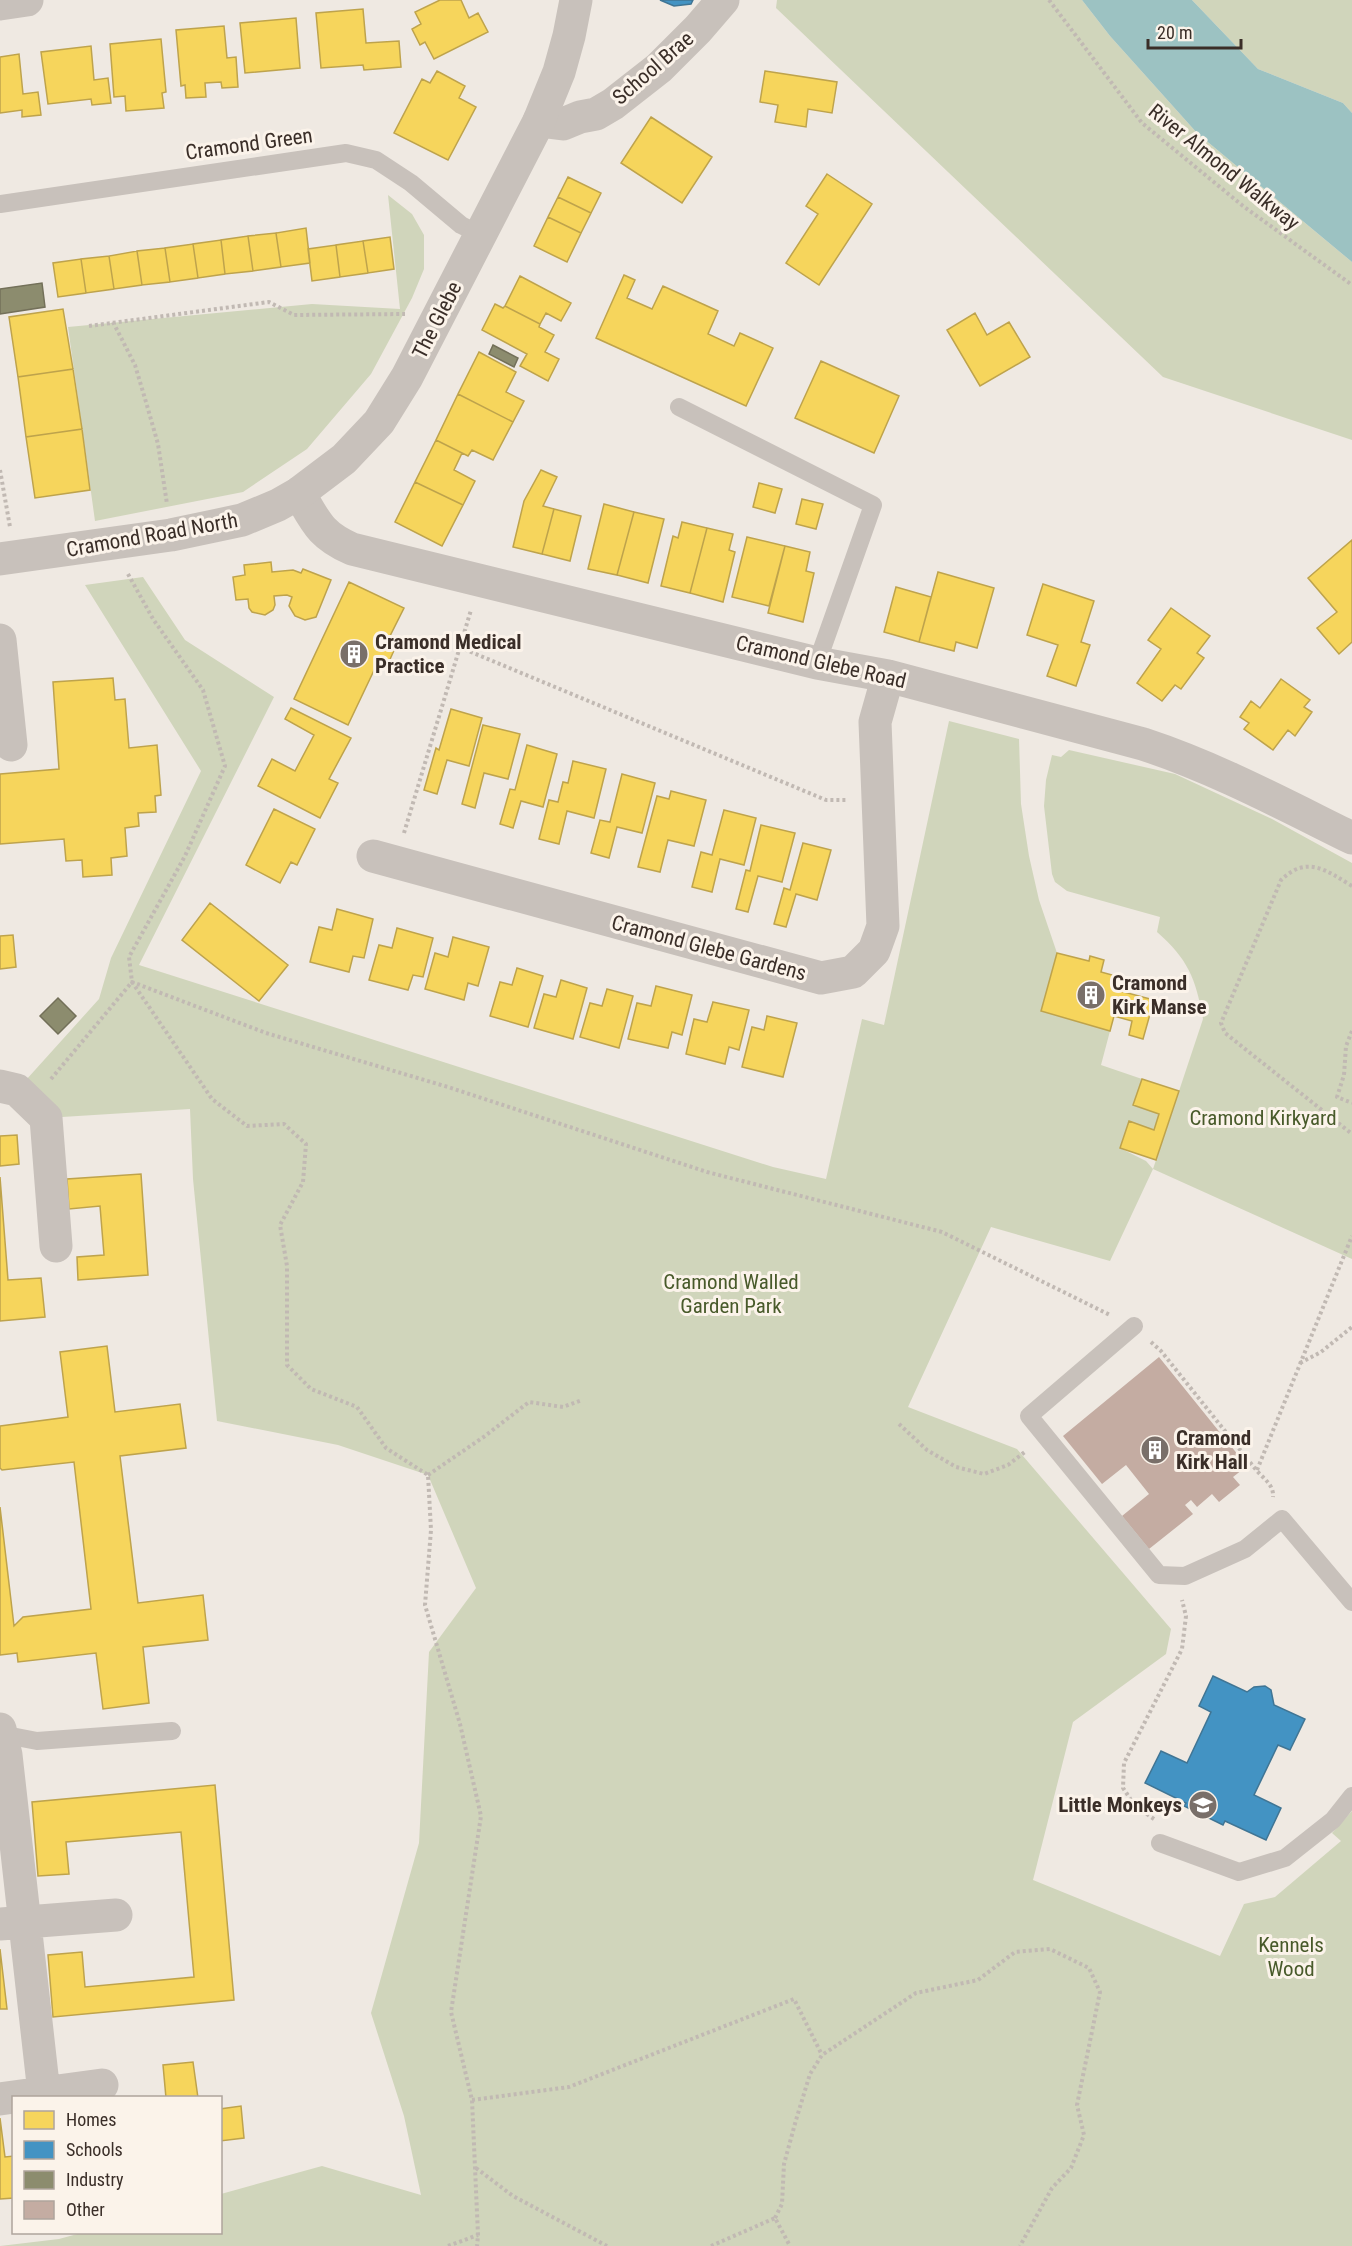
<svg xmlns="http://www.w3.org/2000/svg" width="1352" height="2246" viewBox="0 0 1352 2246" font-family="'Roboto Condensed',sans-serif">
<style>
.green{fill:#d0d5bb}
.water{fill:#9cc2c2}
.homes{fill:#f6d55c;stroke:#bea34c;stroke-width:1.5}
.schools{fill:#4393c3;stroke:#407594;stroke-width:1.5}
.industry{fill:#8c8c6e;stroke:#737059;stroke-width:1.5}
.building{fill:#c4aca2}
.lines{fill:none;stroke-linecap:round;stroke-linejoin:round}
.path{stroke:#c1b9b3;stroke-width:4;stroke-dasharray:3 3;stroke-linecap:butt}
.service{stroke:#c8c1bb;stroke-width:18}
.minor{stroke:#c8c1bb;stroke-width:33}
.tertiary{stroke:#c8c1bb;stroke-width:33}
.labels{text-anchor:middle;stroke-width:6;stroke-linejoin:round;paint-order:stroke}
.street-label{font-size:21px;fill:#3a2e28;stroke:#fbf3ea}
.poi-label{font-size:21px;font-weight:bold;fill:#3a2e28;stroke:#fbf3ea;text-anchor:start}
.park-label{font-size:21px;fill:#485a2a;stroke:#fbf3ea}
</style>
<rect width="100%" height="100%" fill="#efe9e2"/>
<path class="green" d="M 777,0 L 1082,0 L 1110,36 L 1197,133 L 1352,262 L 1352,440 L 1163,377 L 776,8 Z
M 1192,0 L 1352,0 L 1352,113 L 1343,103 L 1258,69 Z
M 388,195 L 412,214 L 424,235 L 424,269 L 412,298 L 371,374 L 307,449 L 243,492 L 95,521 L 68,327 L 312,304 L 400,309 Z
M 143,577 L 185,640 L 274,697 L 139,965 L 773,1167 L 826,1179 L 862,1019 L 884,1025 L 949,721 L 1019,739 L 1021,804 L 1029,856 L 1039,900 L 1057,953 L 1041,1011 L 1110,1031 L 1101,1065 L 1142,1079 L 1133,1105 L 1159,1114 L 1154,1130 L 1129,1122 L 1120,1148 L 1146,1161 L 1153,1169 L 1203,1019 C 1196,979 1188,959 1157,932 L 1160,917 L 1067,891 L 1055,882 L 1052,874 L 1044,806 L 1046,780 L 1052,755 L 1061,757 L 1069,750 L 1175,774 L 1272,819 L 1352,863 L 1352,1259 L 1153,1169 L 1110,1261 L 991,1227 L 908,1407 L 1017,1449 L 1171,1629 L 1166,1654 L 1073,1722 L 1033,1880 L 1220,1956 L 1244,1904 L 1275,1897 L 1341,1841 L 1332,1833 L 1352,1811 L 1352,2246 L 0,2246 L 59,2239 L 81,2233 L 220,2232 L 221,2194 L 322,2166 L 421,2195 L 404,2116 L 371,2013 L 419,1843 L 429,1652 L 476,1588 L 428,1475 L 338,1445 L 217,1421 L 193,1179 L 190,1109 L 46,1118 L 17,1090 L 99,999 L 111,958 L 201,771 L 85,585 Z"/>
<path class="water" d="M 1082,0 L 1192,0 L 1258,69 L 1343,103 L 1352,113 L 1352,262 L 1197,133 L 1110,36 Z"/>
<path class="homes" d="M 440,0 L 461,0 L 469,18 L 478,13 L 488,32 L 434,59 L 425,42 L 420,45 L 412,29 L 421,24 L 415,12 Z
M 363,9 L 366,43 L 399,41 L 401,67 L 364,70 L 363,65 L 321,68 L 316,13 Z
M 296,18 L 300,68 L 245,73 L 240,23 Z
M 224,26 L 227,58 L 236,57 L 238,87 L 222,88 L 221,82 L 205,83 L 206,97 L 186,98 L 185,85 L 181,86 L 176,30 Z
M 161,39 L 166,92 L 162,93 L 164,108 L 126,111 L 125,96 L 114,97 L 110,44 Z
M 91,46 L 94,80 L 108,78 L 111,103 L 92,105 L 91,99 L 48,104 L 41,52 Z
M 19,54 L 23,94 L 38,92 L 41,115 L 22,117 L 22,110 L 0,113 L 0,57 Z
M 437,71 L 465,86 L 459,98 L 476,107 L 448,160 L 394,133 L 422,79 L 430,83 Z
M 765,71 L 837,82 L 832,113 L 808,109 L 806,127 L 775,122 L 778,105 L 760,102 Z
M 651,117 L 712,157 L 682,203 L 621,163 Z
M 827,174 L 872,204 L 819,285 L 786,263 L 818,214 L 806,206 Z
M 568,177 L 601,193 L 591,213 L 558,197 Z
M 558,197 L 591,213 L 581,233 L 548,217 Z
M 548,217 L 581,233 L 567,262 L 534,246 Z
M 306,228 L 310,263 L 281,267 L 276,233 Z
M 276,233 L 281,267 L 253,271 L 248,236 Z
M 248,236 L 253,271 L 225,274 L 221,240 Z
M 390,237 L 394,269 L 368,273 L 363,241 Z
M 221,240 L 225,274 L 198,278 L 193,244 Z
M 363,241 L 368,273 L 340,277 L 336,245 Z
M 193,244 L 198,278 L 170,282 L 165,248 Z
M 336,245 L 340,277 L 312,281 L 308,249 Z
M 165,248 L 170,282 L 142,285 L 137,251 Z
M 137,251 L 142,285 L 114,289 L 109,256 Z
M 109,256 L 114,289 L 86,293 L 81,259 Z
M 81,259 L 86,293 L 58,297 L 53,263 Z
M 624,275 L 635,280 L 627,298 L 652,309 L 663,286 L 718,311 L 708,334 L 734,346 L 740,333 L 773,348 L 746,406 L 596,338 Z
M 520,276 L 571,303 L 561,321 L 546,313 L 540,324 L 505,306 Z
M 495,304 L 503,308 L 505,306 L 540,324 L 539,327 L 554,335 L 545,352 L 559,359 L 548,381 L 520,366 L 527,354 L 482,330 Z
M 63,309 L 73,369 L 18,377 L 9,317 Z
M 975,313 L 987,335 L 1009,322 L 1030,357 L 980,386 L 947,330 Z
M 479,352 L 516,372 L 506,392 L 524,401 L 513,422 L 458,394 Z
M 821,361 L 899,396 L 874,453 L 795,418 Z
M 73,369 L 82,429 L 26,437 L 18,377 Z
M 458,394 L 513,422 L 493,460 L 472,450 L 468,456 L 436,440 Z
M 82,429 L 90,490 L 35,498 L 26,437 Z
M 436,440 L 462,453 L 454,470 L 475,481 L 463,505 L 415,482 Z
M 541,470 L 557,477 L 543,506 L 554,509 L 542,554 L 513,547 L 524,501 Z
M 415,482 L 463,505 L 442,546 L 395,522 Z
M 759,483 L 782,489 L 775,513 L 753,507 Z
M 802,499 L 823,504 L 816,529 L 796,524 Z
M 604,504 L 634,512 L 617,575 L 588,569 Z
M 554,509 L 581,516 L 570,561 L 542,554 Z
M 634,512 L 664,519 L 648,583 L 617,575 Z
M 682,522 L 707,528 L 690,593 L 661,586 L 673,536 L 678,538 Z
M 707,528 L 733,534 L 729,550 L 735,552 L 723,602 L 690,593 Z
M 747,537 L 785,546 L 769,606 L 732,597 Z
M 1352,540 L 1352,642 L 1339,654 L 1317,628 L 1337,612 L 1308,578 Z
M 785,546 L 810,552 L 806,571 L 814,573 L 803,622 L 768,613 Z
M 271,562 L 272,572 L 293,570 L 301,573 L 303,569 L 331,580 L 316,617 L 305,620 L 295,616 L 289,606 L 292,597 L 287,595 L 274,596 L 275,605 L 273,610 L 265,615 L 252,612 L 249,608 L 248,599 L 236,600 L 233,577 L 245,575 L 244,565 Z
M 938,572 L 994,588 L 977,648 L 956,642 L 954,651 L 919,642 Z
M 349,582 L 404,608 L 387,642 L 396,646 L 387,666 L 378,662 L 348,725 L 294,699 Z
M 1043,584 L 1094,601 L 1081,642 L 1090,645 L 1076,686 L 1047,676 L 1058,645 L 1027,635 Z
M 896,587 L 931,597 L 919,642 L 884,632 Z
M 1171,608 L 1210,636 L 1197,653 L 1204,658 L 1181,689 L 1175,685 L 1162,701 L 1137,683 L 1161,649 L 1148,640 Z
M 113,678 L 115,700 L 125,699 L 129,748 L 157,745 L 161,795 L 155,796 L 156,812 L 138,813 L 139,826 L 125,828 L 127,856 L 111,858 L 112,875 L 83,877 L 82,860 L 66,861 L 64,839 L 0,844 L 0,774 L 59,769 L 53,682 Z
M 1281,679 L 1310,700 L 1304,707 L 1312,712 L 1295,736 L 1288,730 L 1273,750 L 1244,729 L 1249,723 L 1240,717 L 1251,701 L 1260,708 Z
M 291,708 L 351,738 L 329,779 L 338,783 L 320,818 L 258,786 L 272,759 L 295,771 L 314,735 L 285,719 Z
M 451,709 L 482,718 L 469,766 L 447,760 L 437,794 L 424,790 L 436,748 L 439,750 Z
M 483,725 L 520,734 L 508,779 L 484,773 L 475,808 L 462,804 Z
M 527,745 L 557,754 L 543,807 L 521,801 L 513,828 L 500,824 L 510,789 L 515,790 Z
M 573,761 L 606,769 L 594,818 L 567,811 L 559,844 L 539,839 L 549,800 L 558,802 L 563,782 L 568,783 Z
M 622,774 L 655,783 L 642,833 L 617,827 L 609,858 L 591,853 L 600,820 L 610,822 Z
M 671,791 L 706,800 L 694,846 L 668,840 L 660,872 L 638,867 L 657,796 L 669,799 Z
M 274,809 L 315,829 L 297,865 L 291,862 L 280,883 L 246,865 Z
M 724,810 L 756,818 L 744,865 L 720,859 L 712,892 L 692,887 L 701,852 L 712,855 Z
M 761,825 L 795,833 L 782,882 L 758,876 L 748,912 L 736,909 L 746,870 L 750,871 Z
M 803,843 L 831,850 L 817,900 L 796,894 L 786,927 L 774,924 L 784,888 L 790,890 Z
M 210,903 L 288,965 L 259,1001 L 182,940 Z
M 337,909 L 373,919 L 364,958 L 353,956 L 349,972 L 310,962 L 319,927 L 332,930 Z
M 397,928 L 433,938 L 423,977 L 413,975 L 408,990 L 369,980 L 379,945 L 392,948 Z
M 13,935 L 16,967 L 0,969 L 0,936 Z
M 453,937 L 489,947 L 478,986 L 468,983 L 464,1000 L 425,989 L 435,953 L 448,957 Z
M 1057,953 L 1089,961 L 1090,956 L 1104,960 L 1101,972 L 1123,978 L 1120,991 L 1154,1000 L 1143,1039 L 1129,1035 L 1132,1021 L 1114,1016 L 1110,1031 L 1041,1011 Z
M 517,968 L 543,976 L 528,1027 L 490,1016 L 500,982 L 512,985 Z
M 561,980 L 587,988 L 573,1039 L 534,1028 L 544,994 L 556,997 Z
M 656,986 L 692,995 L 682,1035 L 672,1032 L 668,1048 L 628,1039 L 637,1003 L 651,1006 Z
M 607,989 L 633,996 L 619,1048 L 580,1037 L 590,1003 L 602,1006 Z
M 713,1002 L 749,1010 L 739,1050 L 729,1047 L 725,1064 L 686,1054 L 694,1019 L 707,1022 Z
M 767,1016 L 797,1023 L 783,1077 L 742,1067 L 752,1027 L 764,1030 Z
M 1142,1079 L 1179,1091 L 1156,1160 L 1120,1148 L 1129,1121 L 1154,1130 L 1159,1114 L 1133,1105 Z
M 17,1135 L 19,1164 L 0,1166 L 0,1136 Z
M 141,1174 L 148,1275 L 78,1280 L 77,1257 L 104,1255 L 100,1206 L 69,1209 L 67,1179 Z
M 0,1177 L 8,1280 L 41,1278 L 45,1317 L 0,1321 Z
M 107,1346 L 115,1412 L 180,1404 L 186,1448 L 120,1456 L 138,1603 L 203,1595 L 208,1640 L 143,1647 L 149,1703 L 103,1709 L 96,1653 L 18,1662 L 17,1653 L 0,1655 L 0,1507 L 14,1626 L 23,1617 L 91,1609 L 74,1462 L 2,1470 L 0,1468 L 0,1426 L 68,1417 L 60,1352 Z
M 215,1785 L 234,2000 L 53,2017 L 48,1955 L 82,1952 L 85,1987 L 194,1977 L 181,1832 L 66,1842 L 69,1874 L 38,1876 L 32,1802 Z
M 0,1949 L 7,2009 L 0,2009 Z
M 193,2062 L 198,2098 L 166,2098 L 163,2065 Z
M 241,2106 L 244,2138 L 220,2141 L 220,2109 Z
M 0,2118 L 5,2157 L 14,2156 L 14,2198 L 0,2199 Z"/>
<path class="schools" d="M 660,0 L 693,0 L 691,4 L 674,6 Z
M 1213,1676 L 1247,1692 L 1254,1687 L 1265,1686 L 1271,1690 L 1274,1705 L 1305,1719 L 1290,1750 L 1278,1745 L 1254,1795 L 1281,1808 L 1266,1840 L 1225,1821 L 1223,1825 L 1184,1806 L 1186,1803 L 1145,1783 L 1161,1751 L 1187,1763 L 1211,1712 L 1199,1706 Z"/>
<path class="industry" d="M 42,283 L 45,307 L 0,314 L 0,289 Z
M 493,345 L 518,358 L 514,367 L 489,354 Z
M 58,998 L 76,1016 L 58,1034 L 40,1016 Z"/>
<path class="building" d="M 1159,1357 L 1247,1466 L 1233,1477 L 1240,1485 L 1219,1502 L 1212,1494 L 1197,1507 L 1191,1500 L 1185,1505 L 1193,1514 L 1149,1549 L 1122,1516 L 1149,1494 L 1126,1465 L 1102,1484 L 1063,1436 Z"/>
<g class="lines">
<path class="path" d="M 1049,0 L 1142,123 L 1243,206 L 1352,285
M 113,322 L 135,365 L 146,402 L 158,444 L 167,504
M 89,326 L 269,302 L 294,315 L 405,314
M 0,470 L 10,527
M 128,574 L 153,619 L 203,690 L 225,766 L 185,856 L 129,957 L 132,982 L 266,1033 L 448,1087 L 707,1172 L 942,1232 L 1110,1315
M 459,647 L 826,800 L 848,800
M 404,833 L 471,610
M 1352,886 C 1326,870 1307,855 1281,880 L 1221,1023 L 1225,1033 L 1352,1134
M 1352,1031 L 1346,1046 L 1344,1075 L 1337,1097 L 1352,1103
M 51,1079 L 132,982 L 212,1099 L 247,1126 L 284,1124 L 306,1144 L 303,1182 L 280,1225 L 287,1266 L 287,1365 L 311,1389 L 357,1407 L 386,1448 L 428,1475 L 431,1530 L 425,1605 L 460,1724 L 481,1816 L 451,2012 L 472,2100 L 478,2235 L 477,2246
M 1151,1342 L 1161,1351 L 1257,1471 C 1264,1479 1274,1485 1273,1497
M 1300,1363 L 1321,1352 L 1352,1327
M 899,1424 L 927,1450 L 956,1467 L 984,1474 L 1008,1465 L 1026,1451
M 1257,1470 L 1352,1236
M 428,1475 L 485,1436 L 529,1402 L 563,1407 L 582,1400
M 1154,1819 L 1135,1806 L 1123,1788 L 1124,1763 L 1182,1649 L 1186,1616 L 1182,1600
M 472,2100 L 569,2087 L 794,1999 L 822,2055
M 476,2168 L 513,2196 L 607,2246
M 775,2218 L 782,2204 L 784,2164 L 796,2120 L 810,2074 L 822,2055 L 916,1993 L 978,1980 L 1015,1952 L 1050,1949 L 1089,1968 L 1100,1992 L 1077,2105 L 1084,2135 L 1071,2168 L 1052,2188 L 1020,2246
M 448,2246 L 478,2235
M 711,2246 L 775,2218 L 790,2246"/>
<path class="service" d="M 0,204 L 346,153 L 376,160 L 411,183 L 461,225 L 481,235
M 679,407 L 873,505 L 817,663
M 1134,1326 L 1029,1416 L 1159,1575 L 1185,1576 L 1245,1549 L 1282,1519 L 1352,1602
M 1,1734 L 37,1741 L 172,1731
M 1160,1843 L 1239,1872 L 1285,1858 L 1333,1820 L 1352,1796"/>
<path class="minor" d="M 0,4 L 27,0
M 539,121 L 563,124 L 580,117 L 596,114 L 613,104 L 659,68 L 698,29 L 723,0
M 299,493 C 316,522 320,535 352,549 L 817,663 L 888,676 L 1143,744 C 1216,768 1283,804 1352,838
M 0,640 L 11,745
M 373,856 L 821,978 L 853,972 L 874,951 L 883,926 L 875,722 L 888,676
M 0,1086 L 17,1090 L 46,1118 L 56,1246
M 0,1729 L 6,1755 L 44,2093
M 0,1924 L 116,1915
M 0,2099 L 102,2085"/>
<path class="tertiary" d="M 0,559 L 171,535 L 242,520 L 278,505 L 299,493 L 344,459 L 379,422 L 407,377 L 539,121 L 559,72 L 569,36 L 576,0"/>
</g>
<defs>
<g id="building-disc" transform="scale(1.5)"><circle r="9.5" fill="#796f69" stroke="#fbf3ea"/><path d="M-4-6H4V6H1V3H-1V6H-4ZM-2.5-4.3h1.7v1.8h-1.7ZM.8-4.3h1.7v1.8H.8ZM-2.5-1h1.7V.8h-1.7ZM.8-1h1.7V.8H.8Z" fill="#fff"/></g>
<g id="school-disc" transform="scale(1.5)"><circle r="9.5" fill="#796f69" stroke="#fbf3ea"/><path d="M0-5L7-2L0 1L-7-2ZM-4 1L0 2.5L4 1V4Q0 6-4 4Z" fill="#fff"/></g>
</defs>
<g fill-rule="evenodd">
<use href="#building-disc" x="354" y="654"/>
<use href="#building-disc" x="1091" y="995"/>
<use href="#building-disc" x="1155" y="1450"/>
<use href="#school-disc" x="1203" y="1805"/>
</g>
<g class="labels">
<g class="street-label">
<text transform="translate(653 68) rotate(-41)" y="7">School Brae</text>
<text transform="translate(249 144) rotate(-8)" y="7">Cramond Green</text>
<text transform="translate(1224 167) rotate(39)" y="7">River Almond Walkway</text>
<text transform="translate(437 320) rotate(-63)" y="7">The Glebe</text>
<text transform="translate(152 535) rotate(-10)" y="7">Cramond Road North</text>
<text transform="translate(821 662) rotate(13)" y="7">Cramond Glebe Road</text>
<text transform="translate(709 948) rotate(15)" y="7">Cramond Glebe Gardens</text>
</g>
<g class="poi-label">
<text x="375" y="649">Cramond Medical<tspan x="375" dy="24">Practice</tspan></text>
<text x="1112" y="990">Cramond<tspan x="1112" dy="24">Kirk Manse</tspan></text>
<text x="1176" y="1445">Cramond<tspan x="1176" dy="24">Kirk Hall</tspan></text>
<text x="1182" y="1812" text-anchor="end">Little Monkeys</text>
</g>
<g class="park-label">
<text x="1263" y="1125">Cramond Kirkyard</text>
<text x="731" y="1289">Cramond Walled<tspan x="731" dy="24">Garden Park</tspan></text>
<text x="1291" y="1952">Kennels<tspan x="1291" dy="24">Wood</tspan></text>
</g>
</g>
<rect x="12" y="2096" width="210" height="138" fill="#fbf3ea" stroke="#aea49c" stroke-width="1.5"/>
<rect x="24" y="2111" width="30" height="18" fill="#f6d55c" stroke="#aea49c" stroke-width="1.5"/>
<text x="66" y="2126" font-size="18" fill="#3a2e28">Homes</text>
<rect x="24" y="2141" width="30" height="18" fill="#4393c3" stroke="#aea49c" stroke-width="1.5"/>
<text x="66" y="2156" font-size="18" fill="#3a2e28">Schools</text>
<rect x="24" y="2171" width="30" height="18" fill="#8c8c6e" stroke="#aea49c" stroke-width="1.5"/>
<text x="66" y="2186" font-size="18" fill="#3a2e28">Industry</text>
<rect x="24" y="2201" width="30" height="18" fill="#c4aca2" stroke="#aea49c" stroke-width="1.5"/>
<text x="66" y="2216" font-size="18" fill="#3a2e28">Other</text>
<path d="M1148 39v9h93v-9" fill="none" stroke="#3a2e28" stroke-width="3"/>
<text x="1157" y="39" font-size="18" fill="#3a2e28" stroke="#fbf3ea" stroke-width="4.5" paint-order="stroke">20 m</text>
</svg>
